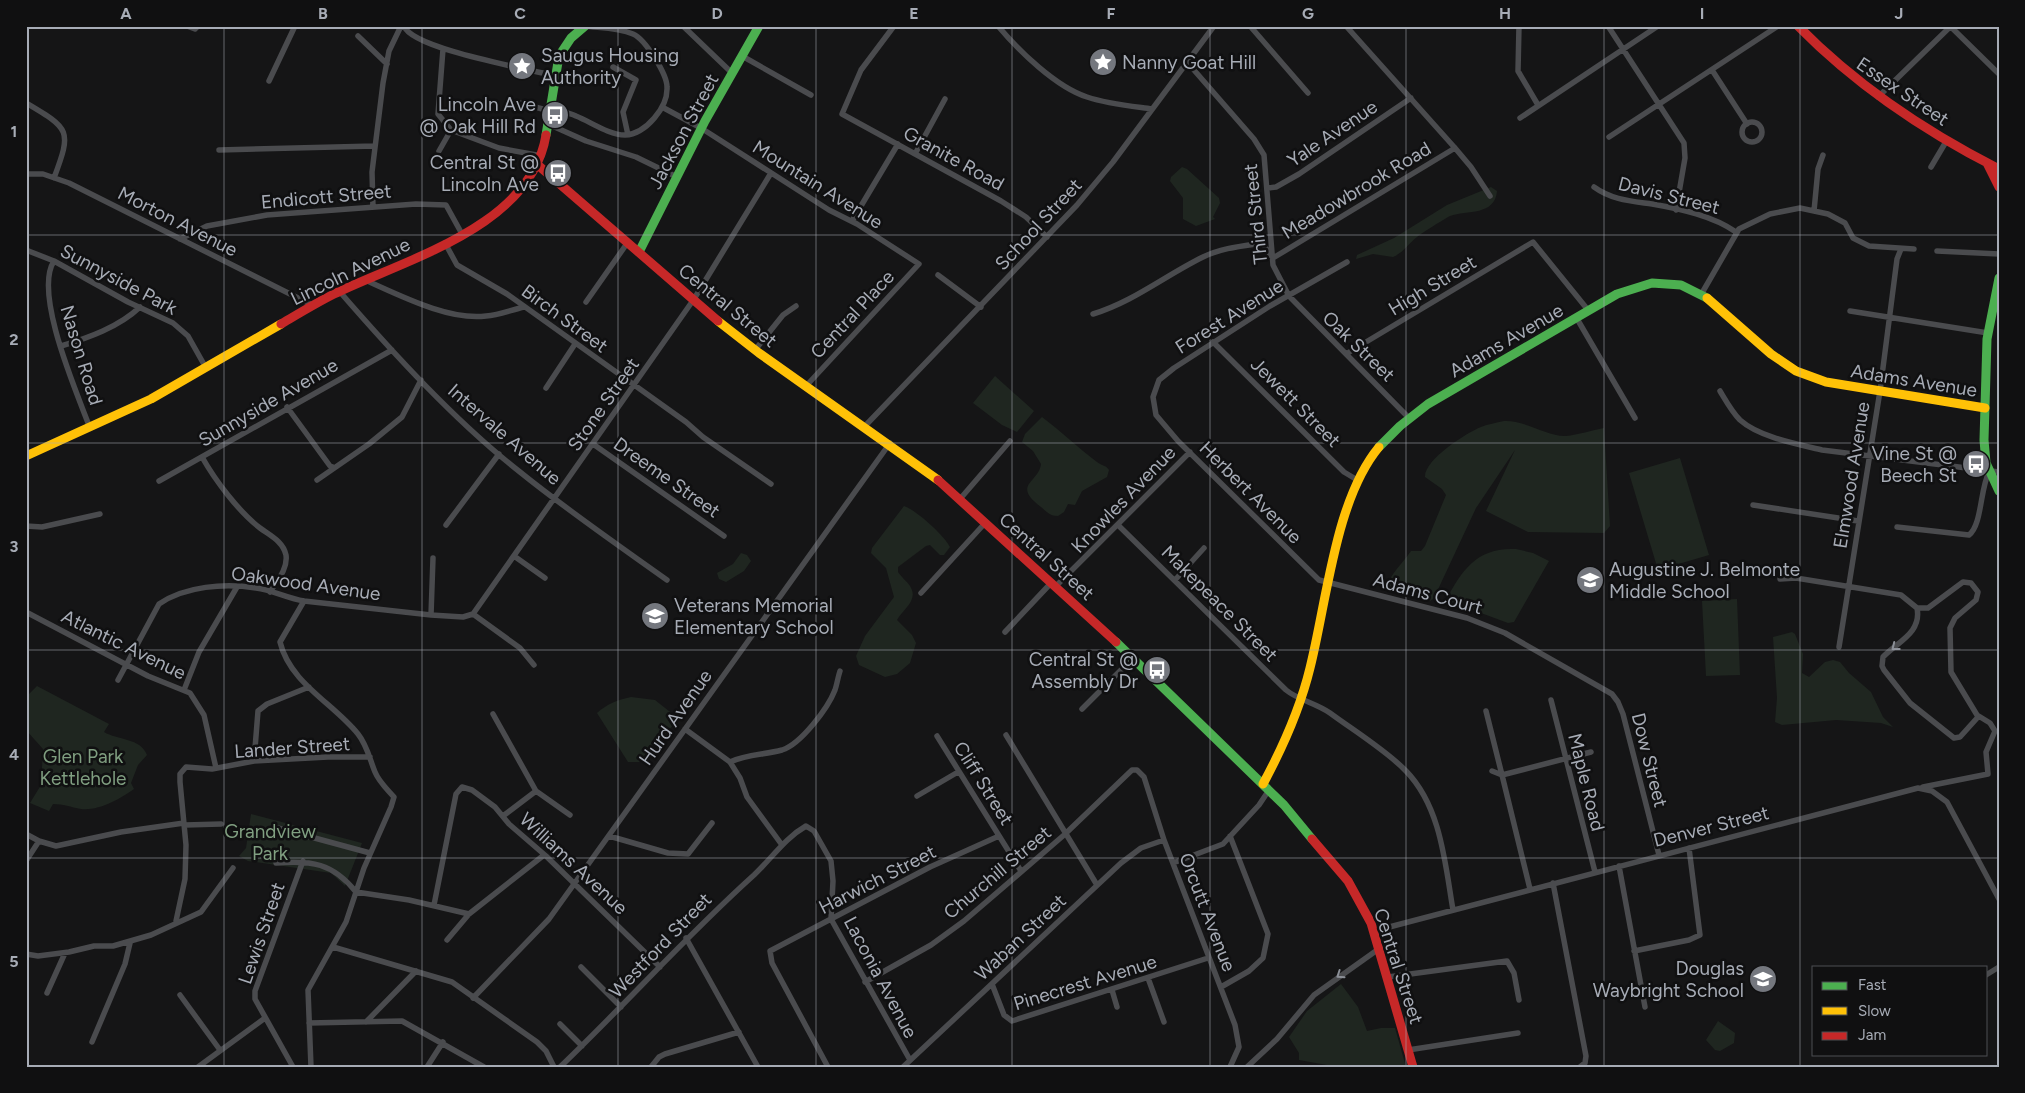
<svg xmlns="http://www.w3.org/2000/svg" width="2025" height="1093" viewBox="0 0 2025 1093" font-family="Figtree,sans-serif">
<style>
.green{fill:#1f2620}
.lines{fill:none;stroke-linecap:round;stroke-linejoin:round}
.street{stroke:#4a4b4e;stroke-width:5.5}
.fast{stroke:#4caf50;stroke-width:9}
.slow{stroke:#ffc107;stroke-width:9}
.jam{stroke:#c62828;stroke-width:9}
.oneway{stroke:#8b8f97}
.grid{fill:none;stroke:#a7acb6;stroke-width:1;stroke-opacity:0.55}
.labels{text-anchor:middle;stroke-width:5;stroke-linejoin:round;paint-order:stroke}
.poi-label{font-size:19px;fill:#a7acb6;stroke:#101011;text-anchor:end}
.street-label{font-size:19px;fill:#a7acb6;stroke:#101011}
.park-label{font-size:19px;fill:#809f81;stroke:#101011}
.neatline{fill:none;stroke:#a7acb6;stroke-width:2}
.grid-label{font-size:16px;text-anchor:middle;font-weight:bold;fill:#a7acb6}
</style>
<rect width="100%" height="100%" fill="#151516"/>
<path class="green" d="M 1182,167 L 1187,169 L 1219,198 L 1220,203 L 1213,217 L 1215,219 L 1196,226 L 1183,219 L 1183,198 L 1170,181 L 1171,177 Z
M 1491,187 L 1497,191 C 1495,216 1467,210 1450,216 C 1443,220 1423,232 1417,237 C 1409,243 1403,253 1393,257 L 1373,254 L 1356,259 L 1357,255 L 1394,238 L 1447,205 Z
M 995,376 L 1034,411 L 1017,432 L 1002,425 L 973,403 Z
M 1042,417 C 1061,431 1078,448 1097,462 C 1102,466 1106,465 1109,470 L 1107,477 L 1082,491 L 1075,505 L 1068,504 L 1064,512 L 1058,516 C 1050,516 1047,512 1041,507 C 1011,484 1039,483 1041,464 L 1033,451 L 1022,442 L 1025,434 Z
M 1504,421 C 1525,420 1548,437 1566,436 C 1578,435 1592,430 1604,428 L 1610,526 L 1604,533 L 1528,532 L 1486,511 L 1515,450 L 1476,508 L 1434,598 L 1430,601 L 1418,596 L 1401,595 L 1387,590 L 1386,587 C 1392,572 1402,564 1411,551 L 1421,551 L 1425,546 L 1446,495 L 1442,489 L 1425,477 C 1424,460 1466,433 1481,427 C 1488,424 1496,423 1504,421 Z
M 1680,458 L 1709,555 L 1658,570 L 1629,473 Z
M 904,506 C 916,510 944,535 950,547 L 944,555 L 940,555 L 930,545 L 926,546 L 898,567 L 898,572 C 902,578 909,583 911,588 C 918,601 902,610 897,620 L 912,635 L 916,643 L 910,663 L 897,674 L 885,677 L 859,665 L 856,656 L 865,636 L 894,597 L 886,568 L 871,553 L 872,548 Z
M 1516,549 L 1533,553 L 1549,561 L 1514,622 L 1508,623 L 1446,600 C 1462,570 1477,547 1516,549 Z
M 741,553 L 747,555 L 751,561 L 744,571 L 726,582 L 719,579 L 717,573 L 733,564 Z
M 1737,599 L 1740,675 L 1706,676 L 1702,601 Z
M 1792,632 L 1795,634 L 1803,654 L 1802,673 L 1809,677 L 1825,662 L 1833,660 L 1840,662 L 1849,673 L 1871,692 L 1883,717 L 1893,727 L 1881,723 L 1836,720 L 1782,725 L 1775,722 L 1777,698 L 1773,637 Z
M 37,686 L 109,724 L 104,732 C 117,740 141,738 147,755 L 138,765 L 131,783 L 134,789 C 120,799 99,811 81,809 C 71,807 63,804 53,804 L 49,811 L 30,803 L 41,785 L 43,749 L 26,730 L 26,697 Z
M 631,697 L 655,700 L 679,719 L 639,762 L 628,762 L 597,713 C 607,704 617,700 631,697 Z
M 251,814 L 362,843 L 345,886 L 331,873 L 248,861 L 239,856 L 246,848 Z
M 1341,984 L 1358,1007 L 1367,1031 L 1381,1028 L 1395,1028 L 1406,1067 L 1338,1067 L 1299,1060 L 1299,1053 L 1289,1037 L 1307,1011 Z
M 1718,1021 L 1735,1033 L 1734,1043 L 1720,1051 L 1715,1050 L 1706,1040 Z"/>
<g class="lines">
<path class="street" d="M 187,26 L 195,29 L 198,26
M 404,26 C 412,49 529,69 555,76
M 683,26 L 732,73
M 894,26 L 861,70 L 842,114 L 1001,201 L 1026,217 L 1047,237
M 998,26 C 1019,51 1056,87 1087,97 C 1108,104 1130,106 1152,109
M 1250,26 L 1308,93
M 1346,26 L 1455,148 L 1471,167 L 1490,196
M 1519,26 L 1518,71 L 1538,105
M 1608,26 L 1684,143 L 1685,158 L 1676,210
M 1951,27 L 1999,74
M 358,36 L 387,64
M 443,49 L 438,114 L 451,130 L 499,148 L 542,156
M 742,56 L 811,95
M 1187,62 L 1254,139 L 1264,155 L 1273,265 L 1289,296 L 1409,418
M 613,67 L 636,80 L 623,112 L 628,135
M 1712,70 L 1747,124
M 269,81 L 295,26
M 1878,97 L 1951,26
M 26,103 C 70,129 72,130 54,178
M 520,103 L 550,111
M 662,107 L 701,128 L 829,210 L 857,224 L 919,264 L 807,385
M 550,108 C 558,111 567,112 576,116 C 591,122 609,135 625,135 C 646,134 668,107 667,87 C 667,74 645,39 633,34 C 617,27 600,28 584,26
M 1520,118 L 1658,26
M1742 132a10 10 0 1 1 20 0a10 10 0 1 1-20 0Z
M 548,124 L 586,141 L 636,157 L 677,177
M 1609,137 L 1778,26
M 219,150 L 375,146
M 439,151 L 451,130
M 915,154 L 945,99
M 1931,167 L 1947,140
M 26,174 L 43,174 L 69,183 L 314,306
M 1594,187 C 1612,200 1631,201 1652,204 C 1681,209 1713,216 1736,232
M 1268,188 L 1276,187 L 1299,174 L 1411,98
M 373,207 L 372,172 L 383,83 L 389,51 L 401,26
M 1814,211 L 1818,169 L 1823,155
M 852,221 L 898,144
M 180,239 L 207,226 L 267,215 L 416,204 L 446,205 L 462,234
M 445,243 L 457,265 L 507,294 L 686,422 L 703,437 L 771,484
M 26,250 L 54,261 L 128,302 L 173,323 L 188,336 L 206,368
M 1937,251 L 1999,254
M 54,261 C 33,293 77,393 90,428
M 1347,262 L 1270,306 L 1174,368 L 1159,380 L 1153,397 L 1156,415 L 1178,441 L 1319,580 L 1467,618 L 1505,633 L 1612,694 L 1618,702 L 1623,714 L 1659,855
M 938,275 L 981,307
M 365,280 C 399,295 449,321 486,316 C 499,315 511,310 524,307
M 340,292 C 393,353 456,422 520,472 C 567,510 618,545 667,580
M 1702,293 L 1739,229 L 1770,214 L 1800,208 L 1828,214 L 1845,223 L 1853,238 L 1869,246 L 1914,249
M 586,302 L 628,242
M 1850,311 L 1988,333
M 1093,314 C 1133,302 1166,275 1203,257 C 1221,248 1242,246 1262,243 L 1273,258 L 1455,148
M 1576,317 L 1635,418
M 1213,342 L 1344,472 L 1359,481
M 61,346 C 88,338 119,327 140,307
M 755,350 L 783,315 L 796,306
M 1346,354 L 1533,242 L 1588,310
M 546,388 L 575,344
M 1720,391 C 1726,401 1732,412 1740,420 C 1759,437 1797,444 1822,450 L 1999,472
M 287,407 L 330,466 L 333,467
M 865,426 L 1077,205 L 1113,162 L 1214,26
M 593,444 L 724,536
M 202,457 C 215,480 238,511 260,528 C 269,535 283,541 286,555 C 288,569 277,581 270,592
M 317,480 L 369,444 L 402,417 L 421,380
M 159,481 L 392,350
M 960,499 L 1010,441
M 1753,505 L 1858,521
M 446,525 L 499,454
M 26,526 L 42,527 L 100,514
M 1119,526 L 1286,690 C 1298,700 1316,703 1330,713 C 1353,730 1387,751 1406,771 C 1441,807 1445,863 1453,910
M 1897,527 L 1969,535 C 1982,525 1980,489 1989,472
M 514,556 L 545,578
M 1780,579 L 1796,578 L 1901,595 L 1917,608
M 1175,580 L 1204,548
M 1056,586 L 1190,452
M 921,593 L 986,522
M 304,601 L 280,642 C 290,683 333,703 358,734 C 367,745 370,760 375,772 C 379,782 387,789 394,797 L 391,807 L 364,868 L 346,922 L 308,990 L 311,1067
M 1917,608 L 1928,608 L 1963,582 L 1971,583 L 1978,592 L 1976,600 L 1955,618 L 1950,628 L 1951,672 L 1977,715 L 1990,723 L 1995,731 L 1986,752 L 1988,774 L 1923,787
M 1917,608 C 1922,633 1897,642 1883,657 L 1882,666 L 1884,670 L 1910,703 L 1954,738 L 1960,737 L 1978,717
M 26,612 L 148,676 L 190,693 L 204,715 L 216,768
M 473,614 L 520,648 L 534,665
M 431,615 L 433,558
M 1005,632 L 1052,582
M 1839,647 L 1880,391 L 1897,259 L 1901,249
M 118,680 L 159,604 C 185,586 225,583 256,588 C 272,590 287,598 304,601 L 431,615 L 463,617 L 473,614 L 694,299 L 771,173
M 184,690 L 199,652 L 237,587
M 1551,700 L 1595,872
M 1082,709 L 1133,658
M 1486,711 L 1502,775 L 1591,752
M 493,714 L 536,791 L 570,815
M 685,729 L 730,762 L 740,778 L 747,797 L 782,845
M 1006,735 L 1097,885
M 937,736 L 1021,871
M 254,761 L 258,711 L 267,704 L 309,687
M 730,762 C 747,754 764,755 782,750 C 801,744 828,708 835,690 C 837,684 838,677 840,671
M 1492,771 L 1502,775 L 1530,889
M 917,796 L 958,772
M 503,816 L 536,791
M 185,825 L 221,824
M 274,827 L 370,853
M 26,834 L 39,841 L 56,846 L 121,832 L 184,823
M 609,836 L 668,853 L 688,854 L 712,823
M 26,861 L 39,841
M 276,863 C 311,860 333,863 356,892 L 409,900 L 469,914
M 1173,863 L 1223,844 L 1259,805 L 1269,790
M 1619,866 L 1645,1007
M 1553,883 L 1586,1056 L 1585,1063 L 1580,1067
M 434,905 L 456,794 L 462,787 L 472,790 L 495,807 L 509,824 L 546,856 L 660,967
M 176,921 L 185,879 L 186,845 L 180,782 L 180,774 L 186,767 L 212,769 L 254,761 L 328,757 L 370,757
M 1374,931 L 1918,788 L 1932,791 L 1947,802 L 1999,899
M 686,938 L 758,1067
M 447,940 L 469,914 L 544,855
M 333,947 L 452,982 L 537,1042 L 546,1051 L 554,1067
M 1634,951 L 1689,940 L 1700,935 L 1689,848
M 26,954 L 38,956 L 69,952 L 94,946 L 113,946 L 151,935 L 201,912 L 233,868
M 581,967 L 621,1007
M 1986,975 L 1999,967
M 1388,977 L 1507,961 L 1514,973 L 1519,1000
M 1148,978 L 1164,1022
M 865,982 L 931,945 L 964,921 L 1064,835 L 1132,770 L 1137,770 L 1144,777 L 1164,840 L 1235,1025 L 1239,1047 L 1230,1067
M 992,984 L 1004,1015 L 1012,1021 L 1208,958
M 1221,987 L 1249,971 L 1263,958 L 1268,934 L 1230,836
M 1112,990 L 1117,1007
M 47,993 L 65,953
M 180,995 L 220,1050
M 473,998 L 549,919 L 890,443
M 366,1022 L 416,971
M 309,1023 L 402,1021 L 484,1067
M 560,1024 L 582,1046
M 92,1042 L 125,964 L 130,943
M 1408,1050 L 1518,1033
M 198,1067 L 265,1018
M 293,1067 L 255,999 L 255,991 L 303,861
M 427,1067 L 443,1042
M 560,1067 C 626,1004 686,936 754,875 C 772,858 785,838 806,826 L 814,831 L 831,861 L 833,881 L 831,919 L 910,1060
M 651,1067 L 659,1057 L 665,1054 L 739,1032
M 828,1067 L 772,963 L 770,951 L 930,867 L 999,836
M 903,1067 L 1121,863 L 1141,848 L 1164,840
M 1247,1067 L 1277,1039 L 1314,995 L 1380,948"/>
<path class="fast" d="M 546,135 L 559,56 L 571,38 L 585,26
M 639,252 L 705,121 L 759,26
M 1999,278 L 1987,339 L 1984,440 L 1986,463 L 1999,491
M 1379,447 L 1400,426 L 1428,404 L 1617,294 L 1652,283 L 1681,285 L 1707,298
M 1116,642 L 1284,805 L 1312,839"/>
<path class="slow" d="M 1707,298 L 1771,354 L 1796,371 L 1826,382 L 1985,408
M 718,321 L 759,353 L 938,480
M 26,456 L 151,399 L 281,324
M 1263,784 C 1283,747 1300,709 1310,668 C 1327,601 1335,500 1379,447"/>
<path class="jam" d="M 1798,26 C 1857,86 1924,131 1999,169
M 1987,163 L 1999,187
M 539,166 L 718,321
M 281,324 C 298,314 316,303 334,294 C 406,259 531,227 546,135
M 938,480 L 1116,642
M 1312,839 L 1348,881 L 1371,923 L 1413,1067"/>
</g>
<defs><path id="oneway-chevron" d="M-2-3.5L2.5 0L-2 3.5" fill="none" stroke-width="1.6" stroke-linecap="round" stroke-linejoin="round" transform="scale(1.25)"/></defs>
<g class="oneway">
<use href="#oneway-chevron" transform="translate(1895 647) rotate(142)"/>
<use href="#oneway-chevron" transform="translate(1340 975) rotate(146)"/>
</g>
<path class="grid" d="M 224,26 L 224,1067M 422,26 L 422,1067M 618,26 L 618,1067M 816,26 L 816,1067M 1012,26 L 1012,1067M 1210,26 L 1210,1067M 1406,26 L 1406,1067M 1604,26 L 1604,1067M 1800,26 L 1800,1067M 26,235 L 1999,235M 26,443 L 1999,443M 26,650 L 1999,650M 26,858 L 1999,858"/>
<defs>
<g id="sight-disc" transform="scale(1.4375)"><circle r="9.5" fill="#74777e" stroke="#101011"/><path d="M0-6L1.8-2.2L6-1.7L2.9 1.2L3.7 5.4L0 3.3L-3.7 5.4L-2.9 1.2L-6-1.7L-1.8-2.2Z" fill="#fff"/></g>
<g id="bus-disc" transform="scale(1.4375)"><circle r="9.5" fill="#74777e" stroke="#101011"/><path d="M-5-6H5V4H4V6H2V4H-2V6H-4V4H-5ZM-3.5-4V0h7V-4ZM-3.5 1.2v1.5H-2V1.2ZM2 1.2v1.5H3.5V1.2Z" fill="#fff"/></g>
<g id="school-disc" transform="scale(1.4375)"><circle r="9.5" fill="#74777e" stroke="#101011"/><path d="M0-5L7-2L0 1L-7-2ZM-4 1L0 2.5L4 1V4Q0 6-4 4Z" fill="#fff"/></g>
</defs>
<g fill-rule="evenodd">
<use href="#sight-disc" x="1103" y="62"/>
<use href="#sight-disc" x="522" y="66"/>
<use href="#bus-disc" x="555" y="115"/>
<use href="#bus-disc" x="558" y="173"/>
<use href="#bus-disc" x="1976" y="464"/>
<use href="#school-disc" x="1590" y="580"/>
<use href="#school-disc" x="655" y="616"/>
<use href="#bus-disc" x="1157" y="670"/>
<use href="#school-disc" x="1763" y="979"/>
</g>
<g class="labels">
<g class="poi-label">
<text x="541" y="62" text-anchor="start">Saugus Housing<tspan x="541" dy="22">Authority</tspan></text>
<text x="1122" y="69" text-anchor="start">Nanny Goat Hill</text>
<text x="536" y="111">Lincoln Ave<tspan x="536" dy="22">@ Oak Hill Rd</tspan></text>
<text x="539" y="169">Central St @<tspan x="539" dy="22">Lincoln Ave</tspan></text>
<text x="1957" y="460">Vine St @<tspan x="1957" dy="22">Beech St</tspan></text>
<text x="1609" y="576" text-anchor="start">Augustine J. Belmonte<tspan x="1609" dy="22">Middle School</tspan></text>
<text x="674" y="612" text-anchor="start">Veterans Memorial<tspan x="674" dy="22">Elementary School</tspan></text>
<text x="1138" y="666">Central St @<tspan x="1138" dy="22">Assembly Dr</tspan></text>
<text x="1744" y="975">Douglas<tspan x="1744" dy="22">Waybright School</tspan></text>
</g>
<g class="street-label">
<text transform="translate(1903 91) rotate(34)" y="7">Essex Street</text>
<text transform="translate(683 131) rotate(-62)" y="7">Jackson Street</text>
<text transform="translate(1332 133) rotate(-34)" y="7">Yale Avenue</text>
<text transform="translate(954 158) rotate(29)" y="7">Granite Road</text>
<text transform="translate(818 184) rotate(32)" y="7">Mountain Avenue</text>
<text transform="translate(1356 190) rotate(-31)" y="7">Meadowbrook Road</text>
<text transform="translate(1669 195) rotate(14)" y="7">Davis Street</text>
<text transform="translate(326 196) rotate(-5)" y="7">Endicott Street</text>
<text transform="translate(1255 214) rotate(-96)" y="7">Third Street</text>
<text transform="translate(178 221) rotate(27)" y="7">Morton Avenue</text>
<text transform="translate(1038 224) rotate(-47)" y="7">School Street</text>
<text transform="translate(350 271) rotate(-26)" y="7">Lincoln Avenue</text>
<text transform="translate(119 279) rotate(28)" y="7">Sunnyside Park</text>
<text transform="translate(1432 285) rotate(-31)" y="7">High Street</text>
<text transform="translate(728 305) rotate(39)" y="7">Central Street</text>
<text transform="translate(852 314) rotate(-47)" y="7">Central Place</text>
<text transform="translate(1229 316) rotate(-32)" y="7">Forest Avenue</text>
<text transform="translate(565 318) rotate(36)" y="7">Birch Street</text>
<text transform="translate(1506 340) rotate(-30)" y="7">Adams Avenue</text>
<text transform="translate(1359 346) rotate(44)" y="7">Oak Street</text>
<text transform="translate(82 355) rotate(73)" y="7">Nason Road</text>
<text transform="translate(1914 380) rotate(9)" y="7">Adams Avenue</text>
<text transform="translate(268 402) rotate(-30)" y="7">Sunnyside Avenue</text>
<text transform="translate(1296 402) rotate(45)" y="7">Jewett Street</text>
<text transform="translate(603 404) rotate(-55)" y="7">Stone Street</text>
<text transform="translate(505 434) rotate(41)" y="7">Intervale Avenue</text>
<text transform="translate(1851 475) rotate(-81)" y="7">Elmwood Avenue</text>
<text transform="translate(667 477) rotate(35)" y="7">Dreeme Street</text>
<text transform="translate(1251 492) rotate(45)" y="7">Herbert Avenue</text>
<text transform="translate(1123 499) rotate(-46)" y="7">Knowles Avenue</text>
<text transform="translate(1047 556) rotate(42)" y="7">Central Street</text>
<text transform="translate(306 583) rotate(8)" y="7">Oakwood Avenue</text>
<text transform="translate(1428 593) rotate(15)" y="7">Adams Court</text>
<text transform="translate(1220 603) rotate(45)" y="7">Makepeace Street</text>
<text transform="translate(124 644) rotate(26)" y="7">Atlantic Avenue</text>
<text transform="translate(675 717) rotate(-55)" y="7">Hurd Avenue</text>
<text transform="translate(292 747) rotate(-4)" y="7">Lander Street</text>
<text transform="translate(1650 760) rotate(76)" y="7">Dow Street</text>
<text transform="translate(1587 782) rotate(76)" y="7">Maple Road</text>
<text transform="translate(984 783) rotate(58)" y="7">Cliff Street</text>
<text transform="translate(1711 826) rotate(-14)" y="7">Denver Street</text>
<text transform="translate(574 863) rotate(43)" y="7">Williams Avenue</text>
<text transform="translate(997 872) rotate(-40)" y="7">Churchill Street</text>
<text transform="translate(877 879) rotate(-27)" y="7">Harwich Street</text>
<text transform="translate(1208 912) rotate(69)" y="7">Orcutt Avenue</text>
<text transform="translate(261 933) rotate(-71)" y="7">Lewis Street</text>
<text transform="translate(1020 937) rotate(-43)" y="7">Waban Street</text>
<text transform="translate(660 945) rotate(-46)" y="7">Westford Street</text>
<text transform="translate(1399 966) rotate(72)" y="7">Central Street</text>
<text transform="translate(881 977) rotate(62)" y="7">Laconia Avenue</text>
<text transform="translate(1085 982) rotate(-17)" y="7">Pinecrest Avenue</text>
</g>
<g class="park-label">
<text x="83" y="763">Glen Park<tspan x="83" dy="22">Kettlehole</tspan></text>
<text x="270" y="838">Grandview<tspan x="270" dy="22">Park</tspan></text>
</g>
</g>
<rect width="2025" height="1093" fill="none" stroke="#101011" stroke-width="55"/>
<rect x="1812" y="966" width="175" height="90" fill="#101011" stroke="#4c4e53"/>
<rect x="1822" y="982" width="25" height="8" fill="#4caf50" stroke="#4c4e53"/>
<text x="1858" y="990" font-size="15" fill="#a7acb6">Fast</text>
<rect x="1822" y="1007" width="25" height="8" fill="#ffc107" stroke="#4c4e53"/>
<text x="1858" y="1016" font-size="15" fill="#a7acb6">Slow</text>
<rect x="1822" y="1032" width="25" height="8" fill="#c62828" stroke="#4c4e53"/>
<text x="1858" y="1040" font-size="15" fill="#a7acb6">Jam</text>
<rect x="28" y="28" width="1970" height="1038" class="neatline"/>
<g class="grid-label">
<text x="126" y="19">A</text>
<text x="323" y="19">B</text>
<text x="520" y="19">C</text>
<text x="717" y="19">D</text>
<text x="914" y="19">E</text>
<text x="1111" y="19">F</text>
<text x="1308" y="19">G</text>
<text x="1505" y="19">H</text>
<text x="1702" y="19">I</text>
<text x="1899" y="19">J</text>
<text x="14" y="137">1</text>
<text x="14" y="345">2</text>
<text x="14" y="552">3</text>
<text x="14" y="760">4</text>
<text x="14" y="967">5</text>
</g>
</svg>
